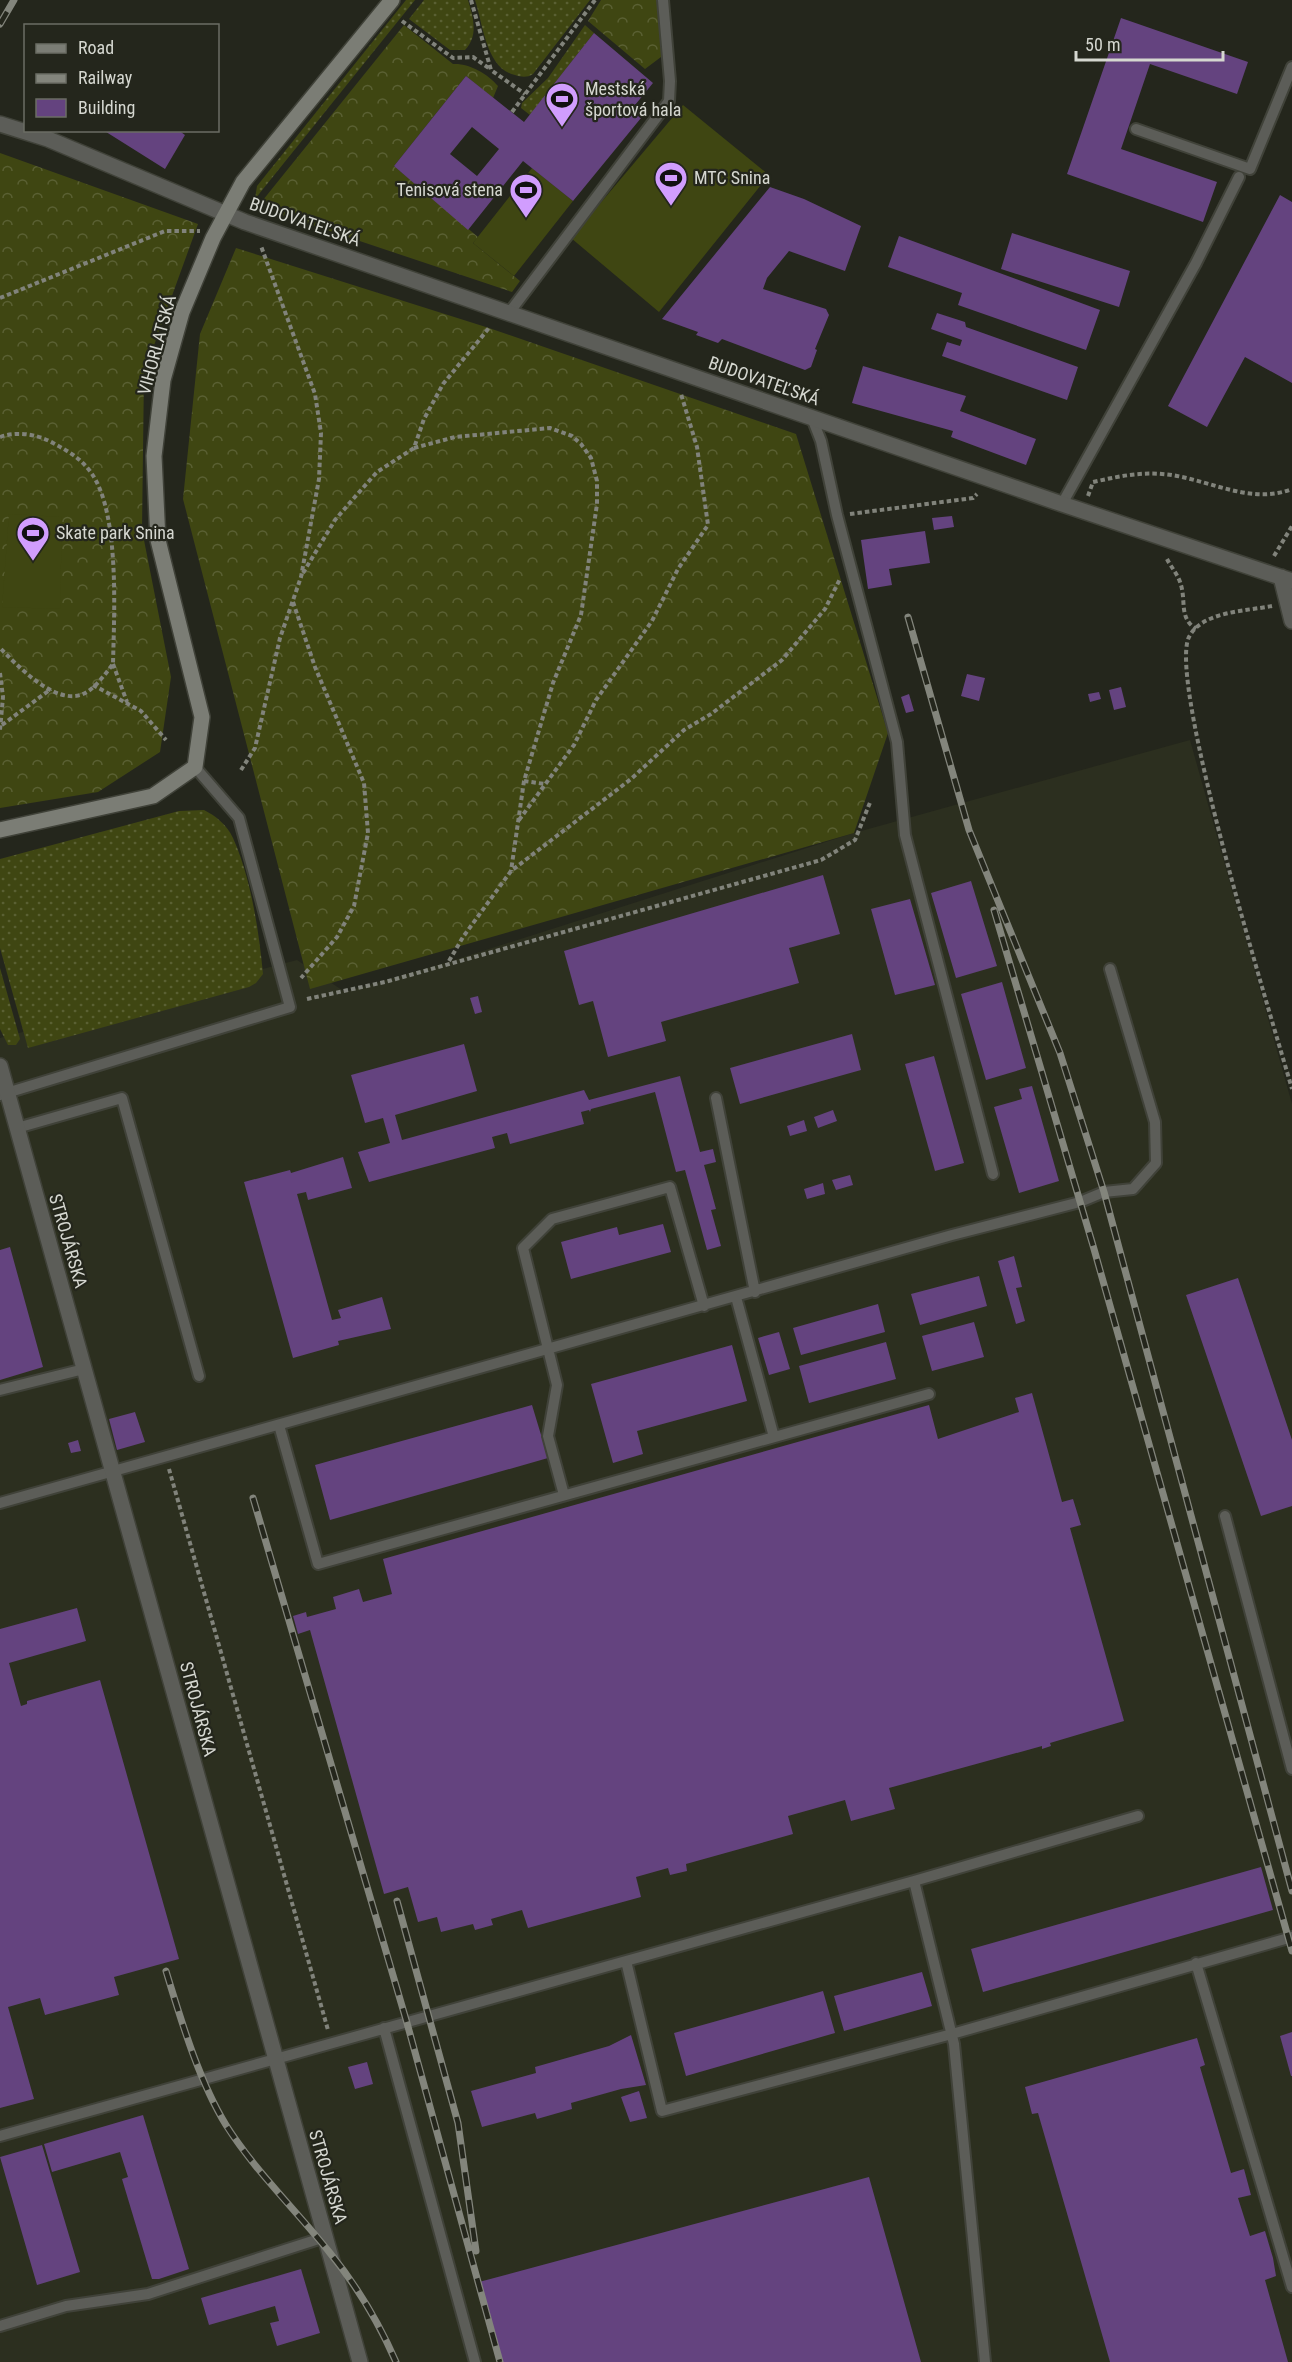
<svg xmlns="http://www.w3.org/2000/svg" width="1292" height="2362" viewBox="0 0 1292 2362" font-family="'Roboto Condensed',sans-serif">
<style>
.built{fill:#2c2f1f}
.grass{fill:url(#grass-dots)}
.forest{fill:url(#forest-crowns)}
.pitch{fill:#3f4612}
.building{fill:#64437f;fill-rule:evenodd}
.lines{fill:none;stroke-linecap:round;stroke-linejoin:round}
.lane-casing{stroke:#404239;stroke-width:14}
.street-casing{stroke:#404239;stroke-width:18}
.secondary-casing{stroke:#404239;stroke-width:18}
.path{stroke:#81837b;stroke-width:4;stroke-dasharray:4.5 3;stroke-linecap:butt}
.lane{stroke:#5c5d58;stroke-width:10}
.street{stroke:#5c5d58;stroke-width:15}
.secondary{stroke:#7b7d75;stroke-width:15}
.rail-casing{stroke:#83857c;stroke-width:7}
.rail{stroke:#24261c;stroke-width:4.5;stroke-dasharray:14;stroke-linecap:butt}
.labels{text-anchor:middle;stroke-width:4.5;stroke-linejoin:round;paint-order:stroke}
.poi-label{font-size:18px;fill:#d5d7d0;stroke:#24261c;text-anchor:start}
.street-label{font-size:18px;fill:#d5d7d0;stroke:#24261c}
</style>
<defs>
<pattern id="grass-dots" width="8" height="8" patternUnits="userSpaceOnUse" patternTransform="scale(1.5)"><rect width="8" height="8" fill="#3f4612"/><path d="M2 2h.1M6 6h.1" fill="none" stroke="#5a6033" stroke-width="1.8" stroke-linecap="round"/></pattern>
<pattern id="forest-crowns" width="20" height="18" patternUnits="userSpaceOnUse" patternTransform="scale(1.5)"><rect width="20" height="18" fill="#3f4612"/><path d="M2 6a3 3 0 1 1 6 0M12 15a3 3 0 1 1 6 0" fill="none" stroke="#5a6033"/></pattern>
</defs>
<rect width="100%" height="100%" fill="#24261c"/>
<path class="built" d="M 1190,740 L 1292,1104 L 1292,2362 L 0,2362 L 0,1038 L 297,960 L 345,992 L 448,962 L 854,833 Z"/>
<path class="grass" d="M 406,0 L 415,0 L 255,199 L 257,186 Z
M 424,0 L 468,0 C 473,17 479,35 465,50 L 450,50 L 409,19 Z
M 475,0 L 590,0 L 533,74 C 527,78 521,77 515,75 C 486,69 483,24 475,0 Z
M 585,25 L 594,33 L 530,115 L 521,108 L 522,103 L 548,78 Z
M 204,810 C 216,816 227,825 233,838 C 251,878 259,931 263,974 L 256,983 L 249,987 L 28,1048 L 0,948 L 0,859 L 179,811 Z
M 0,968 L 20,1039 L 16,1045 L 8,1045 L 0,1029 Z"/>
<path class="forest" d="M 601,0 L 661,0 L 665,54 L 645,69 L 588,21 Z
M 404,25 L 453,64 C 469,63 488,74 498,86 L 493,98 L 466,76 L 394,166 L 478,237 L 473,243 L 520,281 L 512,292 L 276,213 L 263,200 Z
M 0,153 L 198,224 L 144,373 L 142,530 L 171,677 L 160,752 L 98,792 L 0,808 Z
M 236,248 L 489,328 L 796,434 L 888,733 L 854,833 L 310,989 L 183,499 L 200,334 Z"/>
<path class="pitch" d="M 683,105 L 769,175 L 659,312 L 571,238 Z
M 532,168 L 573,201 L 514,276 L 473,243 Z
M 9,514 L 62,517 L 60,609 L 2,607 Z"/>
<path class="building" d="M 1121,18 L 1248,62 L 1237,94 L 1150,64 L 1121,149 L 1217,182 L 1203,222 L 1067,174 Z
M 594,33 L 653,83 L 631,110 L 641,118 L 573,201 L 523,161 L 468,230 L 394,166 L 466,76 L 524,122 ZM 472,127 L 499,149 L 477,176 L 450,154 Z
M 103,130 L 178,130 L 185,135 L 165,169 Z
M 770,187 L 804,199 L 861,226 L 845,271 L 789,251 L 767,278 L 763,289 L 826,309 L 829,315 L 815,349 L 817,350 L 811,367 L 805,370 L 722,339 L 718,343 L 696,335 L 698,332 L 662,319 Z
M 1280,195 L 1292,202 L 1292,383 L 1245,357 L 1207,427 L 1168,406 Z
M 1012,233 L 1130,271 L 1119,307 L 1001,269 Z
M 899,236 L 1100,310 L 1086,350 L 958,305 L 962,293 L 888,267 Z
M 937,313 L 965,322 L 966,327 L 1078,367 L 1067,400 L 942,356 L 947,342 L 960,346 L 962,340 L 931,329 Z
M 863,366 L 966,396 L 960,411 L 1036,439 L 1026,465 L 951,437 L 953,431 L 852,403 Z
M 952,516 L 954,527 L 934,530 L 932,518 Z
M 925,531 L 930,563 L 889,569 L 892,585 L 868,589 L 861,540 Z
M 967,674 L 985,678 L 979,701 L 961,696 Z
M 1121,687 L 1126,707 L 1114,710 L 1109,690 Z
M 1099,692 L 1101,699 L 1090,702 L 1088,694 Z
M 909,694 L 914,711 L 906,713 L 901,697 Z
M 823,875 L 840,934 L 789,948 L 799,983 L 661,1022 L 666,1041 L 608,1057 L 593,1001 L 579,1005 L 564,951 Z
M 971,881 L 997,966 L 956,978 L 931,893 Z
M 910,899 L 935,985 L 895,995 L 871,909 Z
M 1002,982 L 1026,1068 L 986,1080 L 961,994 Z
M 478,996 L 482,1012 L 475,1014 L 470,998 Z
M 852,1034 L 861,1070 L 740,1104 L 730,1068 Z
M 464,1044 L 477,1091 L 395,1115 L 402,1140 L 584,1090 L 589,1100 L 680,1076 L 700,1152 L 713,1149 L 716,1162 L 704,1165 L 716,1209 L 711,1210 L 721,1246 L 707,1250 L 685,1170 L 676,1172 L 655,1092 L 591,1109 L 590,1112 L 589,1110 L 581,1112 L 584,1124 L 510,1144 L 507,1133 L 492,1137 L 495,1148 L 369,1182 L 358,1152 L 390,1143 L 383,1118 L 365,1123 L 351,1075 Z
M 934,1056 L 964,1163 L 935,1171 L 905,1064 Z
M 1032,1086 L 1059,1181 L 1019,1193 L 994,1107 L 1022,1099 L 1019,1089 Z
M 833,1110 L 837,1121 L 818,1128 L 814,1117 Z
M 804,1120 L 807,1131 L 790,1136 L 787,1126 Z
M 343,1157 L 352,1188 L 308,1200 L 306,1192 L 297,1194 L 332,1320 L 341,1318 L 338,1310 L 382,1297 L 391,1329 L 338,1341 L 339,1345 L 293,1358 L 244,1182 L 290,1170 L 291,1173 Z
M 850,1175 L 853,1185 L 836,1190 L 832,1180 Z
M 823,1183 L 825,1194 L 807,1199 L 804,1189 Z
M 663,1224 L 671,1252 L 571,1279 L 561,1242 L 617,1227 L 619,1235 Z
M 10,1247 L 43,1367 L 0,1380 L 0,1250 Z
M 1014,1256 L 1022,1287 L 1016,1288 L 1025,1321 L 1016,1324 L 998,1261 Z
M 979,1276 L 987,1306 L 920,1325 L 911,1294 Z
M 1238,1278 L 1292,1440 L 1292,1506 L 1261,1516 L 1186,1295 Z
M 878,1304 L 885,1332 L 801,1355 L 793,1328 Z
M 974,1322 L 984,1357 L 932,1371 L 922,1336 Z
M 779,1332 L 790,1369 L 769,1375 L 758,1338 Z
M 886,1342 L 896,1379 L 809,1403 L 799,1366 Z
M 732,1345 L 747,1401 L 637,1431 L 643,1454 L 613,1463 L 591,1384 Z
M 1032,1393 L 1062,1502 L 1073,1499 L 1081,1525 L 1070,1528 L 1124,1721 L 1050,1743 L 1051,1746 L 1042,1749 L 1042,1746 L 889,1788 L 895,1809 L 851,1821 L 845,1800 L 788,1816 L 793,1834 L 686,1864 L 687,1871 L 670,1875 L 668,1868 L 636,1877 L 641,1897 L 528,1928 L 522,1910 L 491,1919 L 493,1925 L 475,1930 L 473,1924 L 441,1932 L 437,1917 L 418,1922 L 408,1887 L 384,1894 L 310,1630 L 298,1634 L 293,1616 L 306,1612 L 307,1617 L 336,1609 L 333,1597 L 359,1589 L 363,1602 L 392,1594 L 383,1559 L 929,1405 L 938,1439 L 1019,1412 L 1015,1398 Z
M 532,1405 L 548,1458 L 330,1520 L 315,1465 Z
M 135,1412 L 145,1442 L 117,1450 L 109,1419 Z
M 78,1440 L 81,1451 L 71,1453 L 68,1443 Z
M 77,1608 L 86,1641 L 9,1663 L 21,1706 L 27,1704 L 27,1701 L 100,1680 L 179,1959 L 114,1977 L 119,1995 L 45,2015 L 40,1998 L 8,2007 L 34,2099 L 0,2108 L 0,1629 Z
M 1261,1867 L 1273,1910 L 983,1992 L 971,1949 Z
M 922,1972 L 932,2006 L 844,2031 L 834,1996 Z
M 823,1991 L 835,2033 L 686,2076 L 674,2033 Z
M 1292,2032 L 1292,2076 L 1291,2076 L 1280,2036 Z
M 631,2035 L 646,2085 L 621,2089 L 571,2103 L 572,2109 L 537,2119 L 535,2113 L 482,2127 L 471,2091 L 536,2073 L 535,2067 L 609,2046 Z
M 1197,2038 L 1205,2065 L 1200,2067 L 1231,2173 L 1244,2169 L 1251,2195 L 1238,2198 L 1250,2236 L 1265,2231 L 1273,2258 L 1276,2276 L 1265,2280 L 1288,2362 L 1110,2362 L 1038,2113 L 1032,2114 L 1025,2087 Z
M 367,2062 L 373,2084 L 355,2089 L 348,2067 Z
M 639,2091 L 647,2118 L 630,2122 L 621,2097 Z
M 143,2115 L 189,2269 L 159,2279 L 152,2279 L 122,2179 L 128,2177 L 120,2152 L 52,2172 L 44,2144 Z
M 42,2145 L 80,2272 L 37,2285 L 0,2157 Z
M 869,2177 L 921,2362 L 503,2362 L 479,2282 Z
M 301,2269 L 320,2333 L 277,2346 L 270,2323 L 279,2321 L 275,2306 L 209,2325 L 201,2298 Z"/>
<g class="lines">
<g class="lane-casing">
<path id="lane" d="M 1136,129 L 1250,169 L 1292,67
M 509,313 L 669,101 L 670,81 L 663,0
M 812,418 L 821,441 L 837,515 L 897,742 L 905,835 L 993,1174
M 1062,504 L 1196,263 L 1239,177
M 0,1095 L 290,1007 L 239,818 L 195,767
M 716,1098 L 755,1292
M 17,1128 L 122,1098 L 199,1376
M 736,1297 L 774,1437
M 0,1390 L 84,1369
M 279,1425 L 318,1564 L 929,1394
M 564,1495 L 548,1436 L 557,1385 L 523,1248 L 552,1219 L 670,1187 L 704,1306
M 0,1503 L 952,1235 L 1080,1202 L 1104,1192 L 1133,1189 L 1156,1163 L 1155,1122 L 1110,969
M 1225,1516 L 1292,1769
M 626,1961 L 914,1881
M 1196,1963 L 1292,2287
M 384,2028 L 475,2362
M 0,2136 L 626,1961 L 662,2111 L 952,2034 L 1292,1937
M 0,2326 L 66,2306 L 148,2294 L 325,2237
M 985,2362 L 954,2044 L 914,1881 L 1138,1816"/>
</g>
<g class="street-casing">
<path id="street" d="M 0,124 L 48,139 L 245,222 L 1062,504 L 1292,581
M 1281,577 L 1292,621
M 0,1066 L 360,2362"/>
</g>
<g class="secondary-casing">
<path id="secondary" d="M 0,830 L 153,796 L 195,767 L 202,717 L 158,540 L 154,456 L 163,380 L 182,312 L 213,238 L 243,182 L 392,0"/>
</g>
<path class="path" d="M 471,0 L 491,70 L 525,94
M 402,21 L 453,58 L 473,57 L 490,69
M 512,112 L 595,0
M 0,298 L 165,231 L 200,231
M 0,437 C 17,431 37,434 53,443 C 68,451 82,459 92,474 C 120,515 114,615 113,664 C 105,674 95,689 83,694 C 55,706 17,665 0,648
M 414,448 L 455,437 L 550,428 L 572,436 L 581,444 L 591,458 L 597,481 L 597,504 L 581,615 L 553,683 L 524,781 L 511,871
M 1088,496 L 1093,482 C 1116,477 1138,472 1162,474 C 1205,477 1249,506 1292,489
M 850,514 L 973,498 L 977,494
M 1274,556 L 1292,526
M 1167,559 C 1171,567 1179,576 1181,585 C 1186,602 1179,618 1196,629
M 303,573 L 335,520 L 354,498 L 377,472 L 414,448 L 424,419 L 443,384 L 489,328
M 293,602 L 315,667 L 364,783 L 368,833 L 354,906 L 337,937 L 301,978
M 1272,606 C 1247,611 1202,611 1189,637 C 1167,682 1273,1022 1292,1089
M 113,664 L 127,702
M 0,673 L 3,697 L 0,730
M 93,685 L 141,711 L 166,740
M 2,725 L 51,689
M 241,770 L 255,748 L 280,638 L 301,577 L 319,479 L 321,433 L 315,394 L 261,246
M 524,781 L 545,784
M 519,820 L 574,745 L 596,700 L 652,621 L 678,569 L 708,525 L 697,447 L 681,394
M 449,961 L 463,937 L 511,871 L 631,779 L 684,730 L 711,714 L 782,660 L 825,609 L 840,579
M 307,999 L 385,982 L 821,860 L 855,840 L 871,800
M 169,1469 L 328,2030"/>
<use href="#lane" class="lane"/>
<use href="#street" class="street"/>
<use href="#secondary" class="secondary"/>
<g class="rail-casing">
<path id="rail" d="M 0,24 L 14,0
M 908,617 L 969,830 L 1060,1053 L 1104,1192 L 1292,1891
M 994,910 L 1094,1249 L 1292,1951
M 253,1498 L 407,2023 L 500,2362
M 397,1901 L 458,2123 L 476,2251
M 166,1971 C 181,2020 199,2081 226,2125 C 255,2171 296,2210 330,2253 C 357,2286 379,2323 396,2362"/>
</g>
<use href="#rail" class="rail"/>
</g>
<defs>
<g id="stadium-pin" transform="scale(1.725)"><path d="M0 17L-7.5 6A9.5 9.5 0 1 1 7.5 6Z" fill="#d19dfe" stroke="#24261c"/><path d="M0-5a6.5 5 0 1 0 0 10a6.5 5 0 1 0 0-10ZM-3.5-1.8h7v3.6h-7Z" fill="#111"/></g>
</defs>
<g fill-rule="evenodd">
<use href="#stadium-pin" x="562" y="99"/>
<use href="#stadium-pin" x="671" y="178"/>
<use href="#stadium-pin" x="526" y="190"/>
<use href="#stadium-pin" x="33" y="533"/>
</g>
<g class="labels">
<g class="poi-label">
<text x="585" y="95">Mestská<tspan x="585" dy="21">športová hala</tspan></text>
<text x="694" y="184">MTC Snina</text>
<text x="503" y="196" text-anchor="end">Tenisová stena</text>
<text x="56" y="539">Skate park Snina</text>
</g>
<g class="street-label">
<text transform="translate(305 222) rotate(19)" y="6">BUDOVATEĽSKÁ</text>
<text transform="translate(157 345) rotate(-75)" y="6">VIHORLATSKÁ</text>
<text transform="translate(764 381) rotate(19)" y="6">BUDOVATEĽSKÁ</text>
<text transform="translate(68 1241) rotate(74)" y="6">STROJÁRSKA</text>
<text transform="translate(198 1709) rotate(75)" y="6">STROJÁRSKA</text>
<text transform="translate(328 2177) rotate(74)" y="6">STROJÁRSKA</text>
</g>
</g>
<rect x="24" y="24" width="195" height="108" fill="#24261c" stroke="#6b6d64" stroke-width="1.5"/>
<rect x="36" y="44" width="30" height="9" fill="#7b7d75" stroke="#6b6d64" stroke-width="1.5"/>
<text x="78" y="54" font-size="18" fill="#d5d7d0">Road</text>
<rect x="36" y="74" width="30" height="9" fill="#83857c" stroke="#6b6d64" stroke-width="1.5"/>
<text x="78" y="84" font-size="18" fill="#d5d7d0">Railway</text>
<rect x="36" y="99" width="30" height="18" fill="#64437f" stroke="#6b6d64" stroke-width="1.5"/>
<text x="78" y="114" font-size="18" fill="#d5d7d0">Building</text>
<path d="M1076 51v9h147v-9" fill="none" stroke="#d5d7d0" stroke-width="3"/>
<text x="1085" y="51" font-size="18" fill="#d5d7d0" stroke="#24261c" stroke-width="4.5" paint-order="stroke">50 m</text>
</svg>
